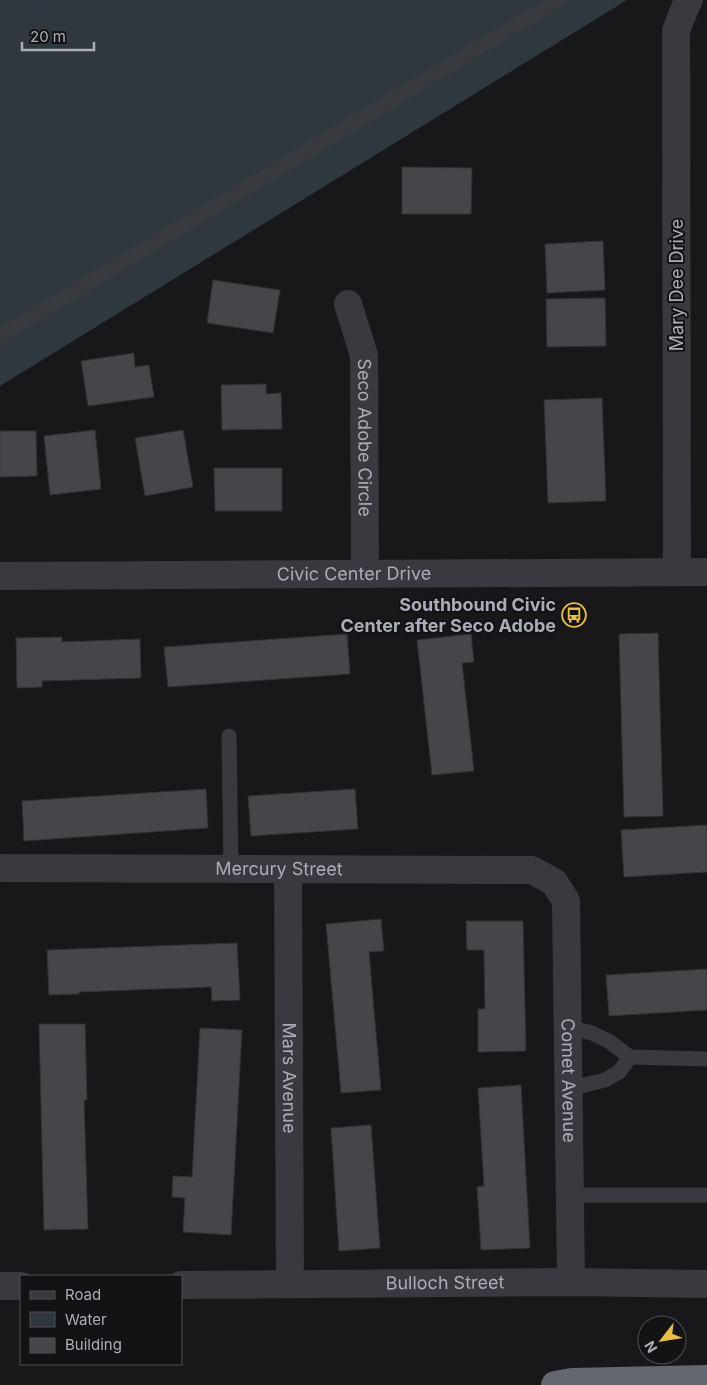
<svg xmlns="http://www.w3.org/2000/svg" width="707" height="1385" viewBox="0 0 707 1385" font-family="Inter,sans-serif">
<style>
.water{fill:#30383f}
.building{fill:#45454a;stroke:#323236}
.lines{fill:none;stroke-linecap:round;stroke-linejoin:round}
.service{stroke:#393a3f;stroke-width:15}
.minor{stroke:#393a3f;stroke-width:28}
.tertiary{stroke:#393a3f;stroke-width:28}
.motorway{stroke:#656770;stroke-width:28}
.labels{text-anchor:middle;stroke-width:4;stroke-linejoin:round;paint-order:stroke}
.street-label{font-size:18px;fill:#abaeb9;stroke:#131315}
.poi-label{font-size:18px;font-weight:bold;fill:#abaeb9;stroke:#131315;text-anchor:end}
</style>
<rect width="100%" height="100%" fill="#18181a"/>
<path class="water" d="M 0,0 L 627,0 L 0,386 Z"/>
<path class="building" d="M 402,167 L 472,168 L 471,214 L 402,214 Z
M 603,241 L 605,290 L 547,293 L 545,244 Z
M 213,280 L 280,290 L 273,333 L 207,323 Z
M 605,298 L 606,346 L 547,347 L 546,299 Z
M 134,353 L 135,367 L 149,365 L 154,397 L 88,406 L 81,361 Z
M 266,384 L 266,394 L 281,393 L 282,429 L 222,430 L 221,385 Z
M 602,398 L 606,501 L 548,503 L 544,400 Z
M 95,430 L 101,489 L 50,495 L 44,436 Z
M 183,430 L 193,487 L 145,496 L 135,438 Z
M 0,431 L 36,431 L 37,476 L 0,477 Z
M 214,468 L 282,468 L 282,511 L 215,511 Z
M 658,633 L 663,816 L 624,817 L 619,634 Z
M 347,634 L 350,674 L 168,687 L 164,647 Z
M 471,634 L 474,662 L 462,663 L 474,771 L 432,775 L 417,640 Z
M 62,637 L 62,642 L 140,639 L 141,678 L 42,681 L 42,687 L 17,688 L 16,638 Z
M 206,789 L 208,828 L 24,841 L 22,801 Z
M 355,789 L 358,829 L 251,836 L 248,796 Z
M 707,825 L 707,872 L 624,877 L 621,830 Z
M 381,919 L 384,951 L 369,952 L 381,1090 L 341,1093 L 326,924 Z
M 466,921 L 523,921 L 526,1051 L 478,1052 L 478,1009 L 485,1009 L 484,950 L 467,950 Z
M 237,943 L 240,1000 L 212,1001 L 211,987 L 79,992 L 79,994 L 49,995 L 47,950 Z
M 707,969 L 707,1010 L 609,1016 L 606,975 Z
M 39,1024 L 85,1024 L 87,1100 L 84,1100 L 88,1229 L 44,1230 Z
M 200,1028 L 242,1030 L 231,1235 L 183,1232 L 185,1198 L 172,1197 L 173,1176 L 192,1177 Z
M 521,1085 L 530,1248 L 481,1250 L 477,1187 L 484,1186 L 478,1088 Z
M 371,1125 L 380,1248 L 339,1251 L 331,1128 Z"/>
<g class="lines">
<path class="service" d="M 0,336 L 558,0
M 229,736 L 231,869
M 568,1027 L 592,1033 L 610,1042 L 630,1057 L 707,1059
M 568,1089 L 605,1080 L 619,1072 L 630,1057
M 570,1195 L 707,1195"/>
<g class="minor">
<path id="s1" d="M 348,304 L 364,355 L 365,574"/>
<path d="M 677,572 L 676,31 L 686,5 L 689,0"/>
<path id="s2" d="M 0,868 L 532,870 L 554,882 L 566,901 L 571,1282"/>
<path id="s3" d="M 288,870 L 290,1284"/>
<path id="s4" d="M 181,1285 L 571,1282 L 707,1284"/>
<path d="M 0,1286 L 21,1286"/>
</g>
<path class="tertiary" id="s5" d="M 0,576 L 707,572"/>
<path class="motorway" d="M 555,1385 L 572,1382 L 707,1379"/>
</g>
<defs>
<g id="bus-ring" transform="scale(1.25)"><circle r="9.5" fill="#131315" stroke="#eabf40" stroke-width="1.5"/><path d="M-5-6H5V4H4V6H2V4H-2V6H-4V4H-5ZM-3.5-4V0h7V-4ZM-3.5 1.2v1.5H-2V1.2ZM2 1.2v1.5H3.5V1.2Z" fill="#eabf40"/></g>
</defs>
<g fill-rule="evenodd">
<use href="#bus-ring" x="574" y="615"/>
</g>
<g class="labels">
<g class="street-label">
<text transform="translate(677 285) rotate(-90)" y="6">Mary Dee Drive</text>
<text dy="6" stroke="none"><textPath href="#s1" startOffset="136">Seco Adobe Circle</textPath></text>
<text dy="6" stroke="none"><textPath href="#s5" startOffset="354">Civic Center Drive</textPath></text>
<text dy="6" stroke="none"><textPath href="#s2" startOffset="279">Mercury Street</textPath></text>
<text dy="6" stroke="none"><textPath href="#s3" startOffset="208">Mars Avenue</textPath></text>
<text dy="6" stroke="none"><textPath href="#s2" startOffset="759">Comet Avenue</textPath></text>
<text dy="6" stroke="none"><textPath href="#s4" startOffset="264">Bulloch Street</textPath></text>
</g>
<g class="poi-label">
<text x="556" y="611">Southbound Civic<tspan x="556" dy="21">Center after Seco Adobe</tspan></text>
</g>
</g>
<rect x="20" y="1275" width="162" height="90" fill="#131315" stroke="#505157"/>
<rect x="30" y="1291" width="25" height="8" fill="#393a3f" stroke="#505157"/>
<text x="65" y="1300" font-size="15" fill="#abaeb9">Road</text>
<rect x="30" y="1312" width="25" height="15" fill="#30383f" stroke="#505157"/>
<text x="65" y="1325" font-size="15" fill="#abaeb9">Water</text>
<rect x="30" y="1338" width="25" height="15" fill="#45454a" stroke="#505157"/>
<text x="65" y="1350" font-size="15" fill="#abaeb9">Building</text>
<g transform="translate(662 1340) rotate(239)"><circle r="24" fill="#131315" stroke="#505157"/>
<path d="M0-4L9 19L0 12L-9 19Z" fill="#eabf40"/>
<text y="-8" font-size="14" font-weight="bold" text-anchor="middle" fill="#abaeb9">N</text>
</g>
<path d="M22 42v8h72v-8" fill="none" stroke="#abaeb9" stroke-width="2.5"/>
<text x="30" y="42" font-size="15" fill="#abaeb9" stroke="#131315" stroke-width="4" paint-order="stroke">20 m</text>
</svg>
